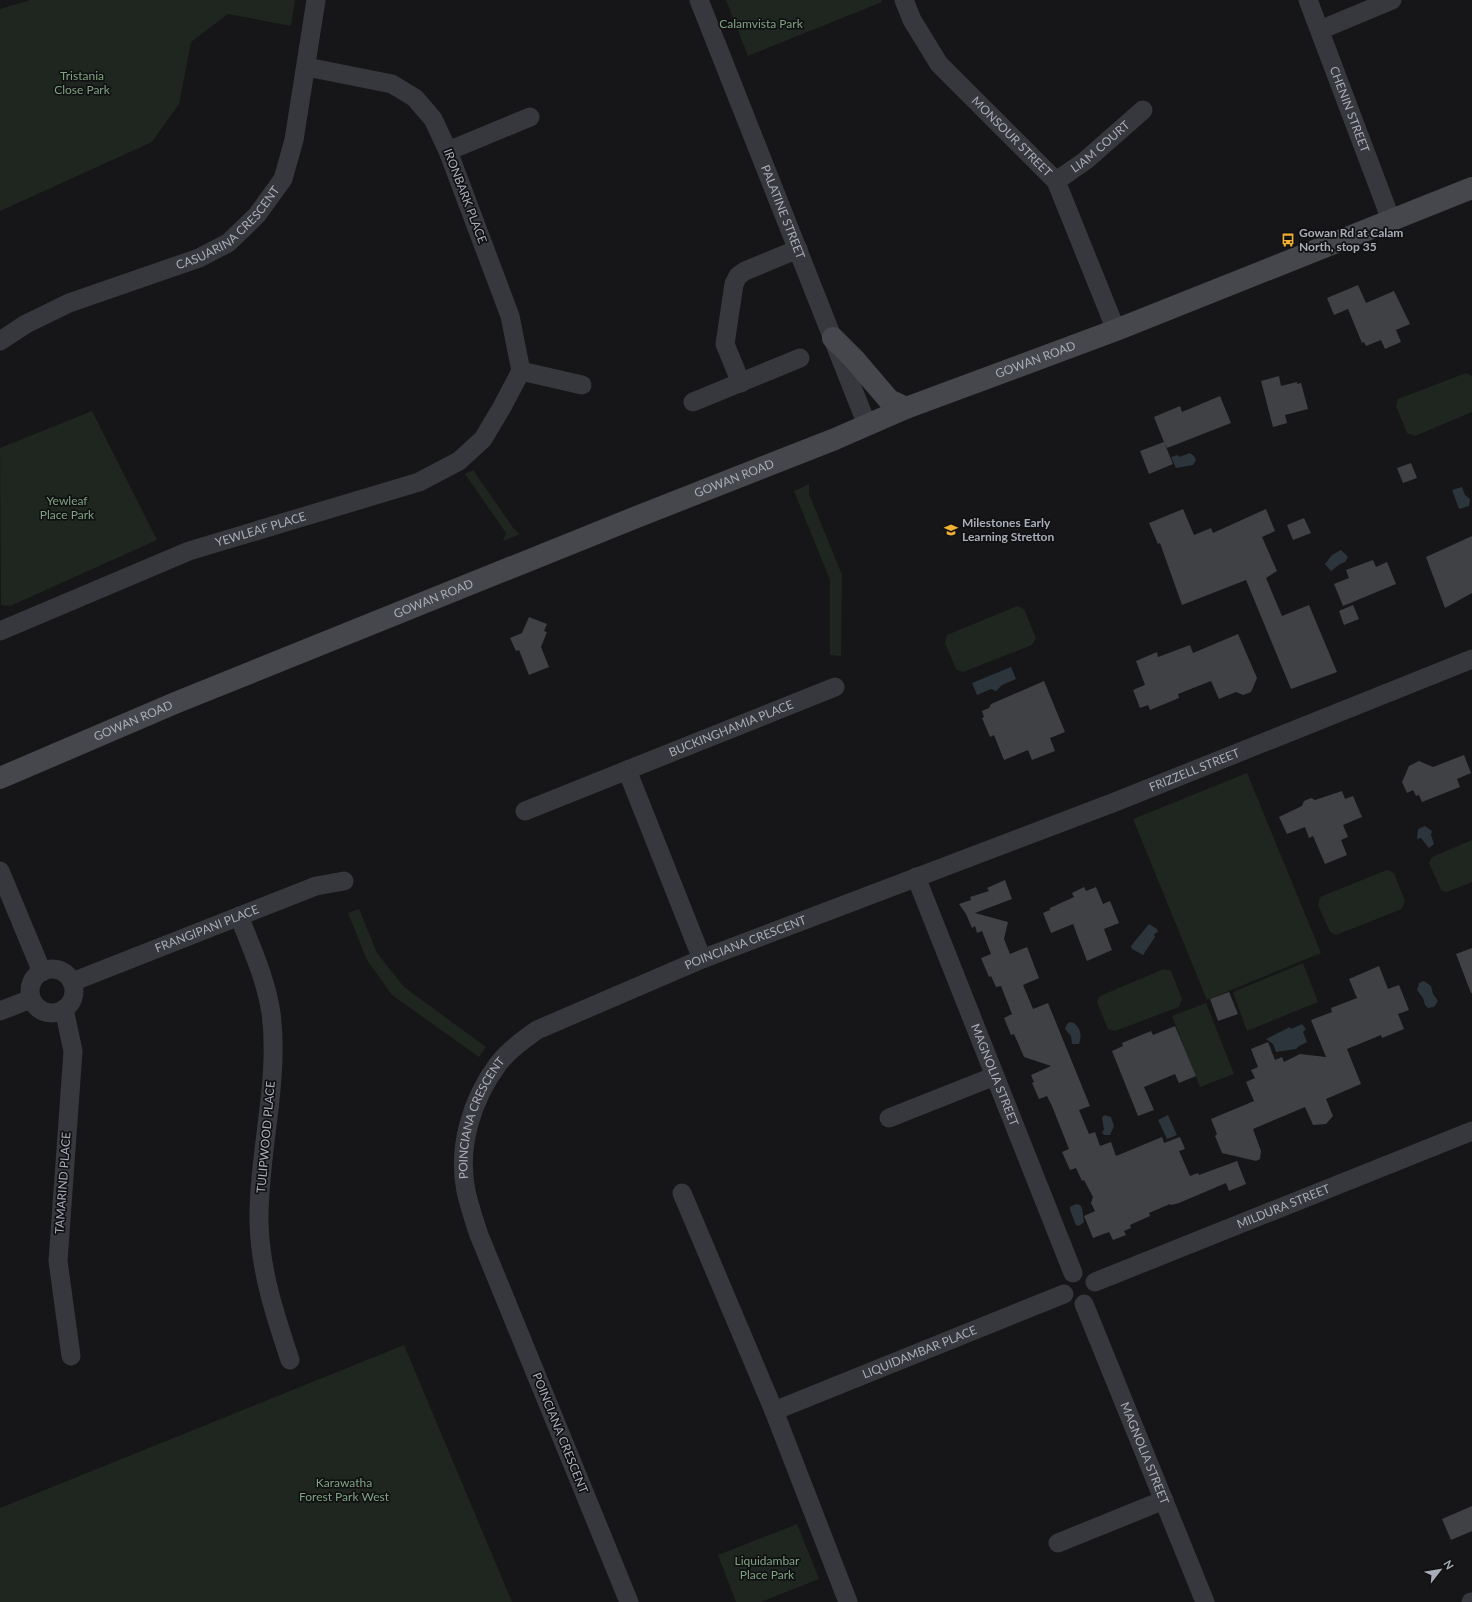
<svg xmlns="http://www.w3.org/2000/svg" width="1472" height="1602" viewBox="0 0 1472 1602" font-family="Lato,sans-serif">
<style>
.green{fill:#1e261f}
.water{fill:#2c353c}
.building{fill:#404145}
.lines{fill:none;stroke-linecap:round;stroke-linejoin:round}
.street{stroke:#37383d;stroke-width:19}
.secondary{stroke:#45474d;stroke-width:22}
.labels{text-anchor:middle;stroke-width:3.5;stroke-linejoin:round;paint-order:stroke}
.park-label{font-size:12px;fill:#7fa381;stroke:#111113}
.street-label{font-size:12px;fill:#a8adb8;stroke:#111113}
.poi-label{font-size:12px;font-weight:bold;fill:#a8adb8;stroke:#111113;text-anchor:start}
</style>
<rect width="100%" height="100%" fill="#161618"/>
<path class="green" d="M 30,0 L 295,0 L 291,26 L 228,14 L 191,42 L 179,104 L 152,142 L 0,211 L 0,9 Z
M 726,0 L 881,0 L 882,2 L 748,56 Z
M 1466,373 L 1472,376 L 1472,412 L 1415,436 L 1407,433 L 1396,406 L 1398,399 Z
M 92,411 L 157,540 L 10,606 L 1,605 L 0,448 Z
M 473,470 L 514,529 L 520,534 L 503,541 L 506,533 L 465,474 Z
M 809,484 L 809,494 L 842,575 L 841,656 L 830,655 L 830,580 L 794,491 Z
M 1017,606 L 1024,609 L 1036,638 L 1032,645 L 963,672 L 956,669 L 945,643 L 947,635 Z
M 1247,773 L 1321,953 L 1207,1000 L 1133,819 Z
M 1472,840 L 1472,882 L 1447,892 L 1441,890 L 1429,863 L 1432,857 Z
M 1387,870 L 1394,873 L 1405,901 L 1402,909 L 1336,935 L 1330,932 L 1318,905 L 1320,897 Z
M 359,909 L 377,953 L 404,987 L 486,1047 L 479,1057 L 392,995 L 367,960 L 348,913 Z
M 1303,963 L 1318,1002 L 1247,1031 L 1233,992 Z
M 1164,969 L 1171,971 L 1182,999 L 1179,1007 L 1115,1031 L 1108,1029 L 1097,1002 L 1100,996 Z
M 1206,1003 L 1234,1074 L 1200,1087 L 1172,1016 Z
M 404,1345 L 512,1602 L 0,1602 L 0,1508 Z
M 797,1524 L 819,1579 L 761,1602 L 736,1602 L 718,1555 Z"/>
<path class="water" d="M 1190,453 L 1194,456 L 1196,460 L 1193,465 L 1176,468 L 1171,457 L 1178,455 L 1179,457 Z
M 1462,487 L 1465,495 L 1470,499 L 1469,506 L 1459,509 L 1452,490 Z
M 1341,550 L 1348,557 L 1345,562 L 1340,564 L 1331,571 L 1325,564 L 1332,555 Z
M 1011,667 L 1016,679 L 1002,685 L 996,691 L 991,689 L 977,695 L 972,683 Z
M 1425,826 L 1432,831 L 1431,835 L 1434,844 L 1429,848 L 1421,838 L 1417,839 L 1418,829 Z
M 1149,924 L 1157,929 L 1158,932 L 1154,934 L 1155,937 L 1143,955 L 1132,949 L 1131,946 Z
M 1424,981 L 1431,986 L 1433,994 L 1438,1001 L 1434,1007 L 1428,1008 L 1425,1005 L 1423,998 L 1417,990 L 1419,983 Z
M 1070,1022 L 1074,1023 C 1081,1030 1082,1034 1079,1044 L 1072,1044 L 1071,1036 L 1065,1029 L 1067,1024 Z
M 1302,1024 L 1306,1029 L 1303,1032 L 1307,1042 L 1299,1046 L 1296,1049 L 1276,1052 L 1273,1044 L 1266,1039 L 1290,1027 L 1291,1029 Z
M 1104,1115 L 1111,1117 L 1114,1126 L 1110,1135 L 1104,1135 L 1102,1133 L 1104,1129 L 1102,1118 Z
M 1168,1115 L 1177,1135 L 1167,1139 L 1158,1120 Z
M 1076,1204 L 1080,1205 L 1082,1208 L 1084,1222 L 1079,1226 L 1076,1225 L 1070,1210 L 1070,1207 Z"/>
<path class="building" d="M 1358,285 L 1366,303 L 1394,291 L 1410,324 L 1396,330 L 1401,342 L 1385,349 L 1381,340 L 1366,346 L 1364,342 L 1362,343 L 1348,309 L 1334,315 L 1327,298 Z
M 1279,376 L 1281,386 L 1297,382 L 1297,384 L 1301,383 L 1308,409 L 1285,415 L 1287,423 L 1273,427 L 1261,381 Z
M 1220,396 L 1231,423 L 1167,448 L 1164,442 L 1173,464 L 1149,474 L 1140,451 L 1164,442 L 1154,417 L 1180,406 L 1182,412 Z
M 1411,463 L 1417,478 L 1403,483 L 1397,468 Z
M 1183,509 L 1194,535 L 1211,528 L 1213,533 L 1266,509 L 1275,531 L 1262,537 L 1277,571 L 1266,578 L 1282,616 L 1309,605 L 1337,672 L 1291,689 L 1246,580 L 1182,605 L 1160,543 L 1158,544 L 1149,523 Z
M 1304,518 L 1311,533 L 1293,540 L 1287,525 Z
M 1472,536 L 1472,593 L 1445,608 L 1426,557 Z
M 1373,560 L 1376,567 L 1387,562 L 1396,584 L 1343,606 L 1334,584 L 1349,578 L 1346,570 Z
M 1353,605 L 1359,619 L 1344,625 L 1339,611 Z
M 529,617 L 547,624 L 544,631 L 547,632 L 541,647 L 549,667 L 529,675 L 519,650 L 516,651 L 510,638 L 522,633 Z
M 1238,634 L 1257,678 L 1251,692 L 1243,695 L 1236,692 L 1219,699 L 1211,681 L 1178,694 L 1179,698 L 1150,710 L 1148,705 L 1140,708 L 1133,690 L 1145,685 L 1136,661 L 1157,652 L 1158,657 L 1190,645 L 1193,653 Z
M 1044,681 L 1065,732 L 1050,738 L 1055,751 L 1032,760 L 1028,750 L 1004,760 L 994,735 L 990,737 L 982,718 L 984,717 L 982,711 L 989,708 L 991,704 Z
M 1464,755 L 1471,773 L 1457,779 L 1460,787 L 1422,802 L 1419,795 L 1416,796 L 1413,790 L 1407,793 L 1402,782 L 1409,766 L 1419,761 L 1433,767 Z
M 1342,791 L 1345,799 L 1353,796 L 1362,817 L 1343,825 L 1348,837 L 1341,840 L 1347,855 L 1325,864 L 1313,836 L 1309,838 L 1305,827 L 1287,834 L 1279,817 L 1302,806 L 1304,801 L 1311,798 L 1315,800 Z
M 1005,880 L 1012,899 L 975,913 L 1008,922 L 1004,939 L 1010,954 L 1027,947 L 1039,978 L 1023,985 L 1033,1009 L 1048,1003 L 1090,1106 L 1079,1110 L 1089,1134 L 1095,1132 L 1100,1146 L 1111,1142 L 1116,1156 L 1162,1137 L 1164,1143 L 1180,1137 L 1185,1149 L 1179,1151 L 1190,1176 L 1198,1173 L 1199,1175 L 1237,1161 L 1246,1184 L 1229,1191 L 1226,1183 L 1179,1203 L 1171,1205 L 1170,1204 L 1149,1213 L 1150,1216 L 1130,1225 L 1131,1228 L 1124,1231 L 1126,1235 L 1113,1240 L 1109,1232 L 1093,1238 L 1084,1216 L 1095,1211 L 1091,1203 L 1093,1197 L 1084,1180 L 1082,1181 L 1076,1168 L 1070,1170 L 1062,1152 L 1069,1149 L 1052,1106 L 1047,1096 L 1039,1099 L 1032,1083 L 1034,1082 L 1031,1075 L 1051,1066 L 1024,1057 L 1014,1034 L 1011,1035 L 1004,1018 L 1012,1014 L 1001,986 L 996,987 L 991,976 L 989,977 L 981,958 L 991,954 L 982,931 L 977,933 L 975,926 L 972,928 L 966,914 L 959,904 L 971,900 L 970,897 L 989,891 L 987,888 Z
M 1084,887 L 1086,891 L 1096,887 L 1103,904 L 1110,901 L 1119,923 L 1104,929 L 1112,950 L 1087,961 L 1073,924 L 1051,933 L 1043,913 L 1050,910 L 1050,908 L 1074,897 L 1072,893 Z
M 1472,948 L 1472,993 L 1471,993 L 1456,954 Z
M 1379,966 L 1388,989 L 1399,985 L 1409,1010 L 1398,1014 L 1404,1029 L 1382,1038 L 1381,1035 L 1347,1049 L 1361,1084 L 1326,1099 L 1333,1116 L 1326,1124 L 1313,1125 L 1305,1107 L 1253,1129 L 1261,1151 L 1260,1159 L 1256,1161 L 1222,1153 L 1215,1136 L 1217,1134 L 1211,1119 L 1254,1101 L 1246,1082 L 1255,1078 L 1251,1070 L 1258,1067 L 1251,1049 L 1268,1042 L 1275,1060 L 1282,1057 L 1284,1062 L 1300,1054 L 1326,1057 L 1311,1020 L 1332,1012 L 1331,1008 L 1357,998 L 1349,979 Z
M 1229,992 L 1238,1014 L 1218,1021 L 1210,999 Z
M 1175,1026 L 1196,1076 L 1179,1083 L 1175,1074 L 1144,1087 L 1154,1110 L 1138,1116 L 1112,1051 L 1123,1046 L 1122,1043 L 1151,1031 L 1153,1035 Z
M 1472,1506 L 1472,1531 L 1451,1540 L 1442,1519 Z"/>
<g class="lines">
<g class="street">
<path id="s1" d="M 699,0 L 867,425"/>
<path id="s2" d="M 904,0 L 912,20 L 939,64 L 1056,181 L 1116,330"/>
<path id="s3" d="M 1308,0 L 1391,220"/>
<path d="M 1320,30 L 1392,0"/>
<path d="M 448,151 L 530,117"/>
<path id="s4" d="M 1056,181 L 1085,161 L 1143,110"/>
<path id="s5" d="M 0,341 L 26,324 L 69,303 L 199,258 L 228,243 L 257,215 L 283,179 L 294,140 L 316,0"/>
<path d="M 521,371 L 582,385"/>
<path d="M 741,383 L 725,344 L 734,284 L 738,276 L 745,271 L 798,249"/>
<path d="M 693,402 L 800,358"/>
<path id="s6" d="M 0,631 L 189,551 L 419,482 L 459,461 L 483,439 L 502,407 L 521,371 L 510,316 L 448,151 L 433,119 L 415,98 L 392,84 L 307,67"/>
<path d="M 627,770 L 702,959"/>
<path id="s7" d="M 525,811 L 835,687"/>
<path d="M 0,871 L 42,972"/>
<path id="s8" d="M 916,877 L 1073,1273"/>
<path d="M 239,916 C 251,947 266,979 271,1013 C 280,1082 258,1153 259,1222 C 260,1270 275,1315 290,1360"/>
<circle cx="52" cy="991" r="22"/>
<path id="s9" d="M 72,982 L 316,886 L 344,881"/>
<path d="M 64,1009 L 73,1051 L 58,1261 L 71,1356"/>
<path d="M 0,1011 L 31,999"/>
<path d="M 889,1118 L 995,1076"/>
<path d="M 682,1193 L 774,1411 L 848,1602"/>
<path id="s10" d="M 1095,1282 L 1472,1131"/>
<path id="s11" d="M 1084,1304 L 1205,1602"/>
<path id="s12" d="M 774,1411 L 1064,1294"/>
<path d="M 1058,1543 L 1164,1500"/>
<path id="s13" d="M 629,1602 L 479,1235 C 474,1220 469,1205 466,1191 C 457,1147 472,1099 498,1064 C 509,1050 523,1040 537,1030 L 702,959 L 1115,802 L 1472,659"/>
<path d="M 1471,1602 L 1472,1602"/>
</g>
<g class="secondary">
<path d="M 833,338 L 854,359 L 889,400 L 906,408"/>
<path id="s14" d="M 0,778 L 175,703 L 634,518 L 835,439 L 906,408 L 1116,330 L 1472,188"/>
</g>
</g>
<defs>
<g id="bus-bare" transform="scale(1.08)"><path d="M-5-6H5V4H4V6H2V4H-2V6H-4V4H-5ZM-3.5-4V0h7V-4ZM-3.5 1.2v1.5H-2V1.2ZM2 1.2v1.5H3.5V1.2Z" fill="#f2b134" stroke="#111113" stroke-width="2.5" paint-order="stroke"/></g>
<g id="school-bare" transform="scale(1.08)"><path d="M0-5L7-2L0 1L-7-2ZM-4 1L0 2.5L4 1V4Q0 6-4 4Z" fill="#f2b134" stroke="#111113" stroke-width="2.5" paint-order="stroke"/></g>
</defs>
<g fill-rule="evenodd">
<use href="#bus-bare" x="1288" y="240"/>
<use href="#school-bare" x="951" y="530"/>
</g>
<g class="labels">
<g class="park-label">
<text x="761" y="28">Calamvista Park</text>
<text x="82" y="80">Tristania<tspan x="82" dy="14">Close Park</tspan></text>
<text x="67" y="505">Yewleaf<tspan x="67" dy="14">Place Park</tspan></text>
<text x="344" y="1487">Karawatha<tspan x="344" dy="14">Forest Park West</tspan></text>
<text x="767" y="1565">Liquidambar<tspan x="767" dy="14">Place Park</tspan></text>
</g>
<g class="street-label">
<text dy="4" stroke="none"><textPath href="#s3" startOffset="117">CHENIN STREET</textPath></text>
<text dy="4" stroke="none"><textPath href="#s2" startOffset="176">MONSOUR STREET</textPath></text>
<text dy="4" stroke="none"><textPath href="#s4" startOffset="56">LIAM COURT</textPath></text>
<text transform="translate(465 196) rotate(69)" y="4">IRONBARK PLACE</text>
<text dy="4" stroke="none"><textPath href="#s1" startOffset="228">PALATINE STREET</textPath></text>
<text dy="4" stroke="none"><textPath href="#s5" startOffset="258">CASUARINA CRESCENT</textPath></text>
<text dy="4" stroke="none"><textPath href="#s14" startOffset="1117">GOWAN ROAD</textPath></text>
<text dy="4" stroke="none"><textPath href="#s14" startOffset="793">GOWAN ROAD</textPath></text>
<text dy="4" stroke="none"><textPath href="#s6" startOffset="280">YEWLEAF PLACE</textPath></text>
<text dy="4" stroke="none"><textPath href="#s14" startOffset="469">GOWAN ROAD</textPath></text>
<text dy="4" stroke="none"><textPath href="#s14" startOffset="145">GOWAN ROAD</textPath></text>
<text dy="4" stroke="none"><textPath href="#s7" startOffset="222">BUCKINGHAMIA PLACE</textPath></text>
<text dy="4" stroke="none"><textPath href="#s13" startOffset="1336">FRIZZELL STREET</textPath></text>
<text dy="4" stroke="none"><textPath href="#s9" startOffset="145">FRANGIPANI PLACE</textPath></text>
<text dy="4" stroke="none"><textPath href="#s13" startOffset="855">POINCIANA CRESCENT</textPath></text>
<text dy="4" stroke="none"><textPath href="#s8" startOffset="213">MAGNOLIA STREET</textPath></text>
<text dy="4" stroke="none"><textPath href="#s13" startOffset="519">POINCIANA CRESCENT</textPath></text>
<text transform="translate(266 1137) rotate(-85)" y="4">TULIPWOOD PLACE</text>
<text transform="translate(63 1183) rotate(-86)" y="4">TAMARIND PLACE</text>
<text dy="4" stroke="none"><textPath href="#s10" startOffset="203">MILDURA STREET</textPath></text>
<text dy="4" stroke="none"><textPath href="#s12" startOffset="157">LIQUIDAMBAR PLACE</textPath></text>
<text transform="translate(560 1433) rotate(68)" y="4">POINCIANA CRESCENT</text>
<text dy="4" stroke="none"><textPath href="#s11" startOffset="161">MAGNOLIA STREET</textPath></text>
</g>
<g class="poi-label">
<text x="1299" y="237">Gowan Rd at Calam<tspan x="1299" dy="14">North, stop 35</tspan></text>
<text x="962" y="527">Milestones Early<tspan x="962" dy="14">Learning Stretton</tspan></text>
</g>
</g>
<g transform="translate(1440 1570) rotate(59)" stroke="#111113" stroke-width="3" paint-order="stroke">
<path d="M0-3L7 15L0 10L-7 15Z" fill="#a8adb8"/>
<text y="-6" font-size="11" font-weight="bold" text-anchor="middle" fill="#a8adb8">N</text>
</g>
</svg>
